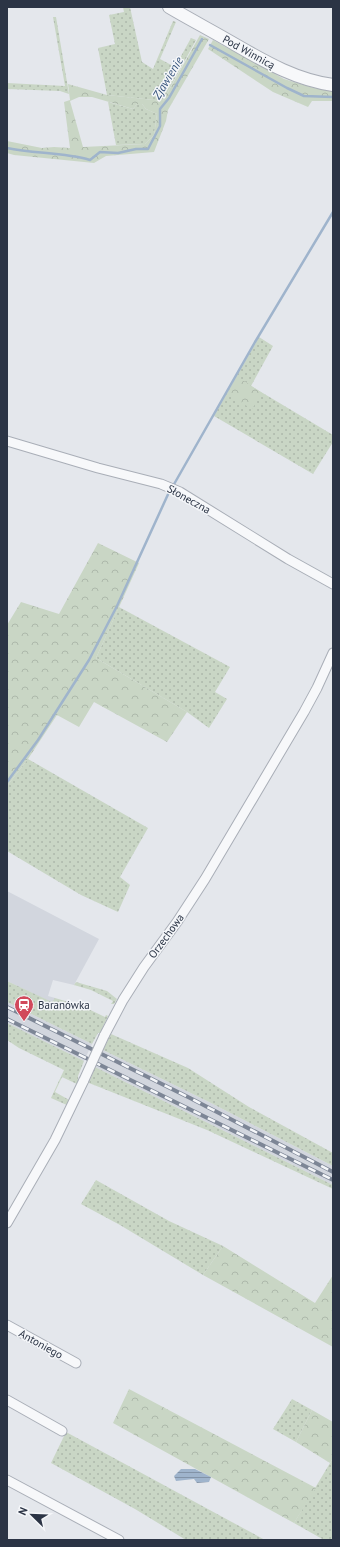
<svg xmlns="http://www.w3.org/2000/svg" width="340" height="1547" viewBox="0 0 340 1547" font-family="'PT Sans',sans-serif">
<style>
.built{fill:#d2d6de}
.grass{fill:url(#grass-dots)}
.forest{fill:url(#forest-crowns);fill-rule:evenodd}
.water{fill:url(#water-rules)}
.lines{fill:none;stroke-linecap:round;stroke-linejoin:round}
.stream{stroke:#9fb4cc;stroke-width:2.5}
.minor-casing{stroke:#a9aeb7;stroke-width:11}
.tertiary-casing{stroke:#a9aeb7;stroke-width:14}
.minor{stroke:#f7f8fa;stroke-width:9}
.tertiary{stroke:#f7f8fa;stroke-width:12}
.rail-casing{stroke:#7d8696;stroke-width:4}
.rail{stroke:#f4f6f9;stroke-width:2.5;stroke-dasharray:8;stroke-linecap:butt}
.minor-bridge-casing{stroke:#a9aeb7;stroke-width:11;stroke-linecap:butt}
.minor-bridge{stroke:#f7f8fa;stroke-width:9}
.labels{text-anchor:middle;stroke-width:3;stroke-linejoin:round;paint-order:stroke}
.street-label{font-size:11px;fill:#2b3445;stroke:#f4f6f9}
.poi-label{font-size:11px;fill:#2b3445;stroke:#f4f6f9;text-anchor:start}
.water-label{font-size:12px;font-style:italic;fill:#34527a;stroke:#f4f6f9}
</style>
<defs>
<pattern id="grass-dots" width="8" height="8" patternUnits="userSpaceOnUse"><rect width="8" height="8" fill="#c9d6c5"/><path d="M2 2h.1M6 6h.1" fill="none" stroke="#adb8ab" stroke-width="1.8" stroke-linecap="round"/></pattern>
<pattern id="forest-crowns" width="20" height="18" patternUnits="userSpaceOnUse"><rect width="20" height="18" fill="#c9d6c5"/><path d="M2 6a3 3 0 1 1 6 0M12 15a3 3 0 1 1 6 0" fill="none" stroke="#adb8ab"/></pattern>
<pattern id="water-rules" width="6" height="5" patternUnits="userSpaceOnUse"><rect width="6" height="5" fill="#9fb4cc"/><path d="M0 2.5h6" fill="none" stroke="#8293a7"/></pattern>
</defs>
<rect width="100%" height="100%" fill="#e4e7ec"/>
<path class="built" d="M 7,891 L 99,939 L 74,985 L 53,980 L 48,996 L 55,998 L 53,1003 L 7,981 Z
M 7,1002 L 92,1044 L 84,1061 L 7,1023 Z
M 103,1050 L 209,1102 L 333,1166 L 333,1185 L 95,1067 Z"/>
<path class="grass" d="M 123,7 L 130,7 L 142,62 L 153,69 L 173,21 L 176,22 L 160,59 L 175,67 L 191,38 L 196,40 L 163,101 L 107,95 L 98,48 L 115,44 L 109,15 L 124,12 Z
M 53,17 L 56,17 L 69,94 L 60,91 L 7,89 L 7,83 L 65,86 Z
M 108,102 L 133,109 L 137,104 L 142,104 L 146,109 L 157,114 L 154,135 L 145,144 L 116,145 Z
M 259,337 L 273,346 L 251,386 L 333,435 L 333,442 L 313,474 L 214,416 Z
M 119,607 L 230,667 L 215,692 L 227,699 L 209,728 L 187,712 L 96,658 Z
M 28,759 L 148,828 L 120,877 L 130,885 L 118,912 L 81,895 L 7,851 L 7,786 Z
M 7,981 L 52,1002 L 55,998 L 82,1006 L 105,1017 L 106,1015 L 108,1016 L 100,1033 L 98,1033 L 92,1044 L 7,1002 Z
M 76,982 L 107,991 L 117,999 L 114,1004 L 111,1004 L 113,1001 L 91,990 L 74,985 Z
M 7,1023 L 84,1061 L 78,1076 L 79,1085 L 62,1077 L 55,1092 L 71,1101 L 69,1106 L 51,1098 L 64,1070 L 19,1048 L 7,1040 Z
M 111,1034 L 188,1068 L 249,1107 L 333,1153 L 333,1166 L 209,1102 L 103,1050 Z
M 95,1067 L 333,1185 L 333,1189 L 207,1130 L 89,1083 Z
M 96,1180 L 169,1221 L 223,1246 L 203,1275 L 120,1225 L 81,1204 Z
M 292,1399 L 312,1410 L 296,1442 L 273,1429 Z
M 66,1432 L 265,1540 L 186,1540 L 135,1509 L 51,1463 Z
M 333,1458 L 333,1540 L 324,1540 L 294,1523 Z"/>
<path class="forest" d="M 200,35 L 209,39 L 168,110 L 166,121 L 154,152 L 106,156 L 94,163 L 14,155 L 7,153 L 7,141 L 42,148 L 54,147 L 70,148 L 64,102 L 70,100 L 68,84 L 107,95 L 163,101 ZM 79,97 L 92,97 L 133,109 L 137,104 L 142,104 L 146,109 L 157,114 L 154,135 L 145,144 L 83,147 L 70,101 Z
M 213,40 L 284,79 L 314,88 L 333,91 L 333,101 L 312,101 L 308,107 L 273,92 L 208,49 Z
M 237,376 L 262,393 L 252,409 L 227,394 Z
M 98,543 L 139,563 L 96,658 L 187,712 L 167,742 L 94,702 L 79,727 L 57,715 L 28,759 L 7,786 L 7,625 L 21,602 L 59,614 Z
M 223,1246 L 315,1303 L 333,1275 L 333,1347 L 203,1275 Z
M 129,1389 L 316,1488 L 294,1523 L 113,1423 Z
M 312,1410 L 333,1422 L 333,1458 L 330,1463 L 296,1442 Z"/>
<path class="water" d="M 181,1469 L 195,1469 L 211,1477 L 209,1482 L 197,1483 L 194,1479 L 176,1481 L 174,1476 Z"/>
<g class="lines">
<path class="stream" d="M 210,45 L 287,88 L 304,96 L 333,97
M 7,148 C 34,154 63,152 90,160 L 100,152 L 118,153 L 136,149 L 148,149 L 160,126 L 160,109 L 169,98 L 202,39
M 173,486 L 255,342 L 333,212
M 7,782 L 38,740 L 89,660 L 117,606 L 170,490"/>
<g class="minor-casing">
<path id="minor" d="M 7,441 L 98,468 L 161,484 L 180,492 L 288,559 L 333,584
M 104,1036 L 123,1000 L 144,967 L 177,922 L 205,879 L 304,712 L 317,688 L 333,653
M 7,1223 L 55,1140 L 84,1080
M 7,1325 L 76,1363
M 7,1400 L 62,1431
M 7,1480 L 119,1540"/>
</g>
<g class="tertiary-casing">
<path id="tertiary" d="M 169,7 C 191,20 214,32 236,45 C 267,63 297,80 333,85"/>
</g>
<use href="#minor" class="minor"/>
<use href="#tertiary" class="tertiary"/>
<g class="rail-casing">
<path id="rail" d="M 7,1007 L 190,1098 L 333,1172
M 7,1019 L 333,1180"/>
</g>
<use href="#rail" class="rail"/>
<g class="minor-bridge-casing">
<path id="minor-bridge" d="M 84,1080 L 104,1036"/>
</g>
<use href="#minor-bridge" class="minor-bridge"/>
</g>
<defs>
<g id="station-pin" transform="scale(1)"><path d="M0 17L-7.5 6A9.5 9.5 0 1 1 7.5 6Z" fill="#d1495b" stroke="#f4f6f9"/><path d="M-3-6H3Q5-6 5-4V2Q5 4 3 4L4.5 6H3L1.5 4h-3L-3 6H-4.5L-3 4Q-5 4-5 2V-4Q-5-6-3-6ZM-3.5-4v3h7v-3ZM-3.5 1v1.5H-2V1ZM2 1v1.5H3.5V1Z" fill="#fff"/></g>
</defs>
<g fill-rule="evenodd">
<use href="#station-pin" x="24" y="1005"/>
</g>
<g class="labels">
<g class="street-label">
<text transform="translate(249 52) rotate(29)" y="4">Pod Winnicą</text>
<text transform="translate(189 499) rotate(29)" y="4">Słoneczna</text>
<text transform="translate(166 936) rotate(-54)" y="4">Orzechowa</text>
<text transform="translate(41 1344) rotate(29)" y="4">Antoniego</text>
</g>
<g class="poi-label">
<text x="38" y="1009">Baranówka</text>
</g>
<g class="water-label">
<text transform="translate(168 78) rotate(-59)" y="4">Zjawienie</text>
</g>
</g>
<rect width="340" height="1547" fill="none" stroke="#2b3445" stroke-width="16"/>
<g transform="translate(32 1515) rotate(293)" stroke="#f4f6f9" stroke-width="3" paint-order="stroke">
<path d="M0-3L7 15L0 10L-7 15Z" fill="#2b3445"/>
<text y="-6" font-size="11" font-weight="bold" text-anchor="middle" fill="#2b3445">N</text>
</g>
</svg>
